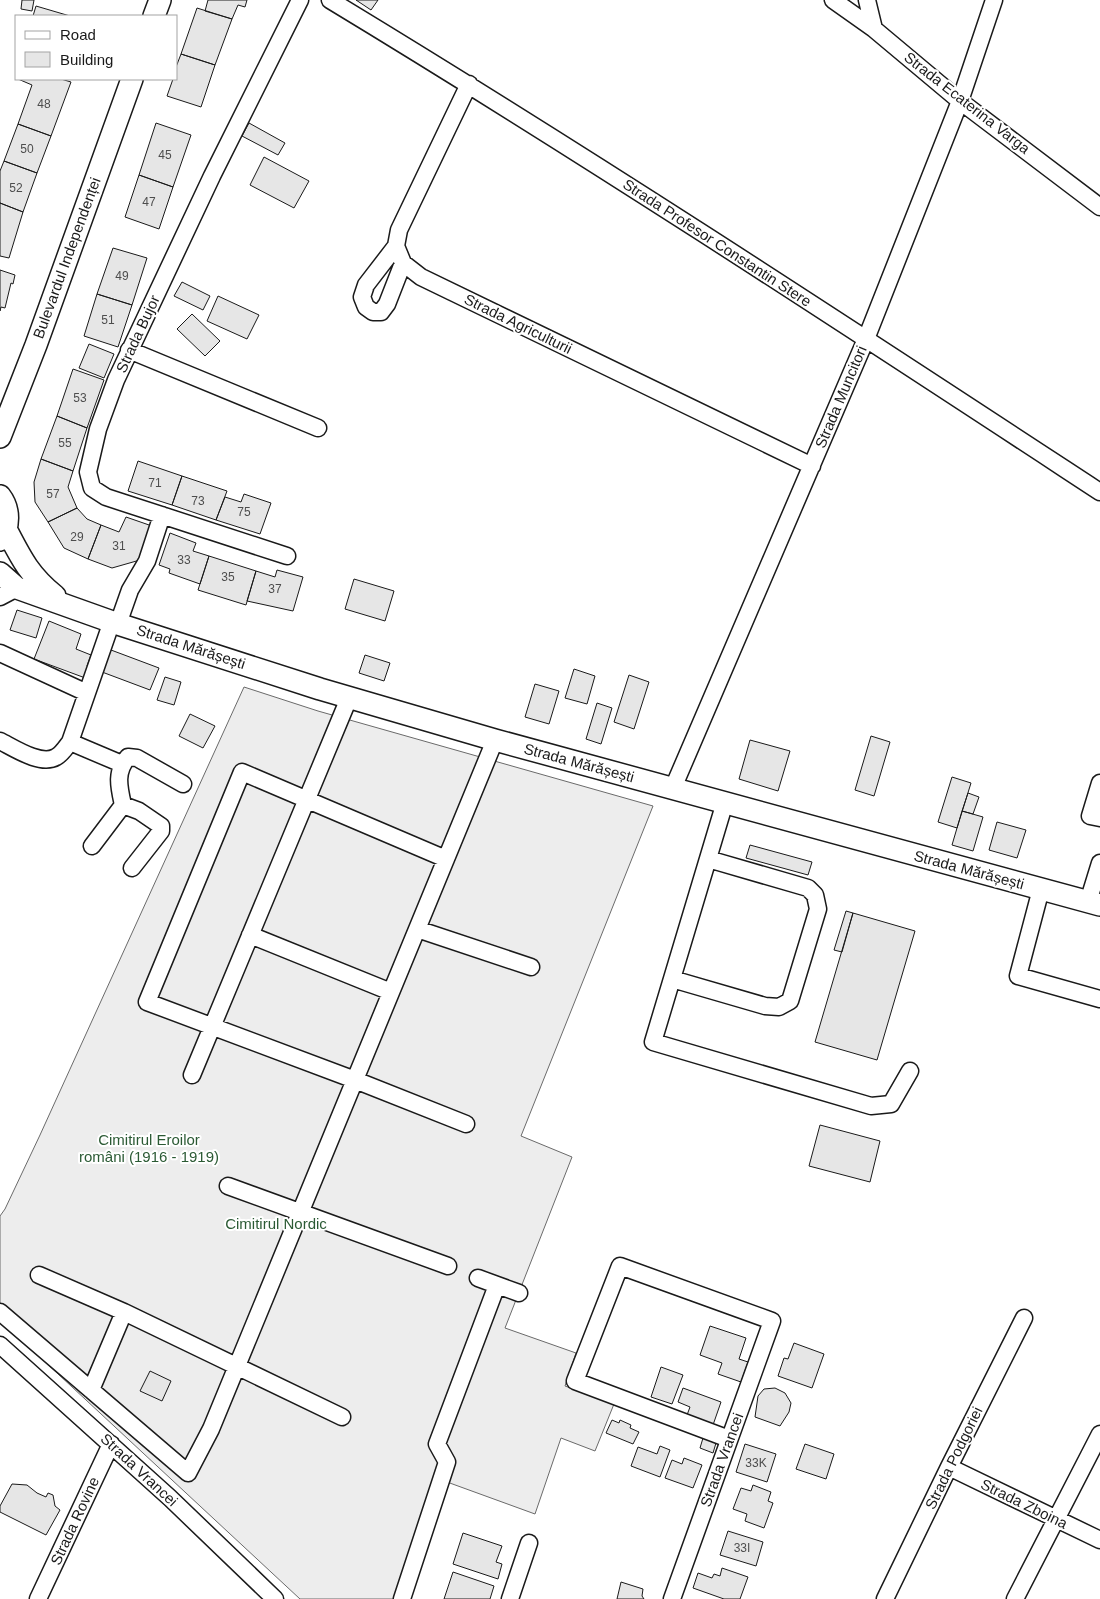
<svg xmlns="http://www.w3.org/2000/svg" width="1100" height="1599" viewBox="0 0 1100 1599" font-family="Helvetica,sans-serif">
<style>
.built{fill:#ededed;stroke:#6a6a6a}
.building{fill:#e6e6e6;stroke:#1a1a1a}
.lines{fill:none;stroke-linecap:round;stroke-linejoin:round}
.minor-casing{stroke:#1a1a1a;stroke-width:19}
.major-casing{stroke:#1a1a1a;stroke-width:24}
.minor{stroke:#fff;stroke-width:16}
.major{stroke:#fff;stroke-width:21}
.labels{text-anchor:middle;stroke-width:4;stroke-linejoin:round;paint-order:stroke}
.number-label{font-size:12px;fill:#4d4d4d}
.street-label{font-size:15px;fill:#1a1a1a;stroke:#fff}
.park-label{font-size:15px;fill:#2b5a34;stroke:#fff}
</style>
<rect width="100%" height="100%" fill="#fff"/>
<path class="built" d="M 244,687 L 318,711 L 653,806 L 521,1136 L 572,1157 L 505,1328 L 576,1353 L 565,1386 L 614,1404 L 595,1451 L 561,1438 L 535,1514 L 447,1482 L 409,1599 L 300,1599 L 0,1320 L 0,1216 L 5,1209 L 40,1135 Z"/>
<path class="building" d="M 22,0 L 34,0 L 32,11 L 21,9 Z
M 208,0 L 247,0 L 245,7 L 238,5 L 232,19 L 205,11 Z
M 356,0 L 378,0 L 371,10 Z
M 36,6 L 70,16 L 33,16 Z
M 197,8 L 232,19 L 215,65 L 181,54 Z
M 181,54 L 215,65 L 201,107 L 167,96 L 173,79 L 176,79 L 176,67 Z
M 18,79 L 61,79 L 71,82 L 51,136 L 18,124 L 32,85 Z
M 156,123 L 191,135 L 173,187 L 139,175 Z
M 249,123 L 285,143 L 278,155 L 242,136 Z
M 18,124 L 51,136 L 37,173 L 4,161 Z
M 264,157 L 309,181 L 294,208 L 250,185 Z
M 4,161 L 37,173 L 23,212 L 0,203 L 0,171 Z
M 139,175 L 173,187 L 159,229 L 125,217 Z
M 0,203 L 23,212 L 9,258 L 0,256 Z
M 113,248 L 147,258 L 132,305 L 97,294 Z
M 0,270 L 15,275 L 13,284 L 11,283 L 5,308 L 1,307 L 0,311 Z
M 182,282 L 210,296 L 203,310 L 174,296 Z
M 97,294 L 132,305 L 118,347 L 84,336 Z
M 218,296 L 259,315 L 247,339 L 207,321 Z
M 192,314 L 220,341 L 205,356 L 177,329 Z
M 89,344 L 114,354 L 104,378 L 79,368 Z
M 73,369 L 104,380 L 87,428 L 57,416 Z
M 57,416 L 87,428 L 73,471 L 41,459 Z
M 41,459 L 73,471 L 68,487 L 77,508 L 48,522 L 35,502 L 34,482 Z
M 138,461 L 182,476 L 172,505 L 128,491 Z
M 182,476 L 227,491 L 216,520 L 172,505 Z
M 244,494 L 271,503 L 260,534 L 216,520 L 225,497 L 241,502 Z
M 77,508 L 87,519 L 101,525 L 88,559 L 64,548 L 48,522 Z
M 126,517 L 152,526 L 140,560 L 112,568 L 88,559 L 101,525 L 119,532 Z
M 170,533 L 196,543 L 193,551 L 209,556 L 200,584 L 169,573 L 170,569 L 159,565 Z
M 209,556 L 256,571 L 246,605 L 198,590 Z
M 277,570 L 303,577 L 293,611 L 247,601 L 256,571 L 275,577 Z
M 354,579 L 394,591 L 385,621 L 345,609 Z
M 17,610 L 42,618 L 36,638 L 10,630 Z
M 49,621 L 81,634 L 76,649 L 91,655 L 87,666 L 92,668 L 88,679 L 34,659 Z
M 111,650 L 159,668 L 150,690 L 102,672 Z
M 365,655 L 390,663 L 384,681 L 359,673 Z
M 574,669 L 595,676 L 587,704 L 565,698 Z
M 629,675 L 649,682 L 634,729 L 614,722 Z
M 165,677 L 181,682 L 174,705 L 157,700 Z
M 535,684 L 559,691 L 549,724 L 525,717 Z
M 597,703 L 612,708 L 601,744 L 586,739 Z
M 190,714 L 215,726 L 203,748 L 179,736 Z
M 871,736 L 890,742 L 874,796 L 855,790 Z
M 750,740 L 790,751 L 778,791 L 739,779 Z
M 952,777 L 971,783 L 957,828 L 938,822 Z
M 968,793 L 979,797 L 973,814 L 962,811 Z
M 962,811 L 983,817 L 973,851 L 952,845 Z
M 997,822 L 1026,830 L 1017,858 L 989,850 Z
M 750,845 L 812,862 L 808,875 L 746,858 Z
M 846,911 L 853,913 L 842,952 L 834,950 Z
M 853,913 L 915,931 L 877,1060 L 815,1042 Z
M 820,1125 L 880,1141 L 870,1182 L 809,1166 Z
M 710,1326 L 746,1338 L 739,1359 L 748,1362 L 741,1382 L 718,1374 L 722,1363 L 700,1355 Z
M 794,1343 L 824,1354 L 812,1388 L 778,1376 L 784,1358 L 788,1359 Z
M 661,1367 L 683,1375 L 672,1404 L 651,1397 Z
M 150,1371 L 171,1381 L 162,1401 L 140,1391 Z
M 683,1388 L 721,1402 L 713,1425 L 687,1415 L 690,1407 L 678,1402 Z
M 775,1388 L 785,1393 L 791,1403 L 789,1412 L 780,1426 L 755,1417 L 758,1396 L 764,1389 Z
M 612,1420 L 619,1423 L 620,1420 L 631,1425 L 630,1428 L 639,1432 L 633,1444 L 606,1433 Z
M 703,1438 L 716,1443 L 713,1453 L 700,1448 Z
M 745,1444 L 776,1454 L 767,1482 L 736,1472 Z
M 805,1444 L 834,1454 L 826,1479 L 796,1469 Z
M 660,1446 L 670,1450 L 660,1477 L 631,1466 L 638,1447 L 657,1454 Z
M 684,1458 L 702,1465 L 693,1488 L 665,1478 L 672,1460 L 682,1464 Z
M 12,1484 L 27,1485 L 37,1493 L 46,1497 L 48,1493 L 53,1495 L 55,1506 L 60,1510 L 46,1535 L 0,1512 L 0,1506 Z
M 753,1485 L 771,1492 L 768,1501 L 773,1503 L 764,1528 L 745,1521 L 747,1514 L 733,1509 L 741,1488 L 751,1491 Z
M 728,1531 L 763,1542 L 756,1566 L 720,1555 Z
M 463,1533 L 502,1546 L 496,1562 L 502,1564 L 498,1579 L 453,1564 Z
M 722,1568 L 748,1577 L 740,1599 L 724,1599 L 693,1588 L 698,1573 L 712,1578 L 714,1574 L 720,1576 Z
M 453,1572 L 494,1586 L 490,1599 L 444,1599 Z
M 621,1582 L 643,1589 L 642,1596 L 644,1599 L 617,1599 Z"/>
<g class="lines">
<g class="minor-casing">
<path id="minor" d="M 330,0 C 591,158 845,325 1100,492
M 833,0 L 874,29 L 960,101 L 1100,207
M 867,0 L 874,29
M 469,84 L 399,230 L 396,246 L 403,263 L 421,277 L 812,466
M 396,246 L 366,285 L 362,297 L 366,307 L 373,312 L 381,312 L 387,304 L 403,263
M 129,350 L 318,428
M 287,556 L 106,497 L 92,488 L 88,472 L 98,429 L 116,380 L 212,176 L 300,0
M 0,597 L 17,588
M 118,624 L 130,590 L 147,561 L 162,515
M 0,653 L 87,693
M 0,741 C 14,748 41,766 56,757 C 62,754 66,747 70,742 L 112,621
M 70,742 L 122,764
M 1100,783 L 1090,816 L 1100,818
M 673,788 L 866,339 L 960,101 L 994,0
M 725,802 L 653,1042 L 871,1106 L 891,1104 L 910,1071
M 92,846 L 123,805
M 446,859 L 242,772 L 147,1002 L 355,1080 L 466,1124
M 132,868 L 161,831 L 161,826 L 139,811 L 123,805 C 119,787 115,772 128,757 L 137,758 L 183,784
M 1041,889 L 1018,976 L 1100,999
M 1088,902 L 1100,863
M 417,929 L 531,967
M 250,935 L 391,992
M 672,979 L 765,1006 L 779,1007 L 790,1001 L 818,909 L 815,895 L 808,888 L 708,859
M 192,1075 L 349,698
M 228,1186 L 448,1266
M 39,1275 L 124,1312
M 497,1285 L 519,1293
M 0,1312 L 188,1473 L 211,1429 L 495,740
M 0,1345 L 170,1498 L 275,1599
M 91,1390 L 124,1312 L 342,1417
M 949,1467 L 1100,1540
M 38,1599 L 111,1444
M 402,1599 L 447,1462 L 437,1444 L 497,1285 L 478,1278
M 510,1599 L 529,1543
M 672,1599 L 772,1321 L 620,1266 L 575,1381 L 729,1439
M 885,1599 L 949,1467 L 1024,1318
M 1015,1599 L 1100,1434"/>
</g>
<g class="major-casing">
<path id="major" d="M 154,16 L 160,0
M 0,437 L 36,345 L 132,79
M 0,496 C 10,509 10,527 0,540
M 6,529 C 21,558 29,575 55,596
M 0,573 L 17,588 L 118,624 L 320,689 L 495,740 L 1100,905"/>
</g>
<use href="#minor" class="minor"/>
<use href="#major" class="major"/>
</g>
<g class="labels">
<g class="number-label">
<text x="44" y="108">48</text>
<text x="27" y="153">50</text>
<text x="165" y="159">45</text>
<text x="16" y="192">52</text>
<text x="149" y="206">47</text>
<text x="122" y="280">49</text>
<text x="108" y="324">51</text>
<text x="80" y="402">53</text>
<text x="65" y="447">55</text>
<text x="155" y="487">71</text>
<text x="53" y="498">57</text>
<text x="198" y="505">73</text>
<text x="244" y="516">75</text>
<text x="77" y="541">29</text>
<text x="119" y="550">31</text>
<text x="184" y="564">33</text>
<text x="228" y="581">35</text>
<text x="275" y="593">37</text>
<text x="756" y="1467">33K</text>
<text x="742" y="1552">33I</text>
</g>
<g class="street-label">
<text transform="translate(967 103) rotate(38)" y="5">Strada Ecaterina Varga</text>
<text transform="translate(717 243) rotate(33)" y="5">Strada Profesor Constantin Stere</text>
<text transform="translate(67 258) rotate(-70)" y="5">Bulevardul Independenței</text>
<text transform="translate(518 324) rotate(26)" y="5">Strada Agriculturii</text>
<text transform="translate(138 334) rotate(-65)" y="5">Strada Bujor</text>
<text transform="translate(841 397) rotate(-67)" y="5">Strada Muncitori</text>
<text transform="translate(191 647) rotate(18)" y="5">Strada Mărășești</text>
<text transform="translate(579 763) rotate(15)" y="5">Strada Mărășești</text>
<text transform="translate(969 870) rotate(15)" y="5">Strada Mărășești</text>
<text transform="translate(954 1458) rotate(-64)" y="5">Strada Podgoriei</text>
<text transform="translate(722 1460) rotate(-70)" y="5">Strada Vrancei</text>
<text transform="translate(139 1470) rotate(43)" y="5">Strada Vrancei</text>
<text transform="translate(1024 1504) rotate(26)" y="5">Strada Zboina</text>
<text transform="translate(75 1521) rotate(-65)" y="5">Strada Rovine</text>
</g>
<g class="park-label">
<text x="149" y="1145">Cimitirul Eroilor<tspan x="149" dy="17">români (1916 - 1919)</tspan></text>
<text x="276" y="1229">Cimitirul Nordic</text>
</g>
</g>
<rect x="15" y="15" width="162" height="65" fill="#ffffff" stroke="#a3a3a3"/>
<rect x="25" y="31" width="25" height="8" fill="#ffffff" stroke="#a3a3a3"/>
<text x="60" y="40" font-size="15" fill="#1a1a1a">Road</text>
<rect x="25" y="52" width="25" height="15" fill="#e6e6e6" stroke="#a3a3a3"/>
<text x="60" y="65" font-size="15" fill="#1a1a1a">Building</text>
</svg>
